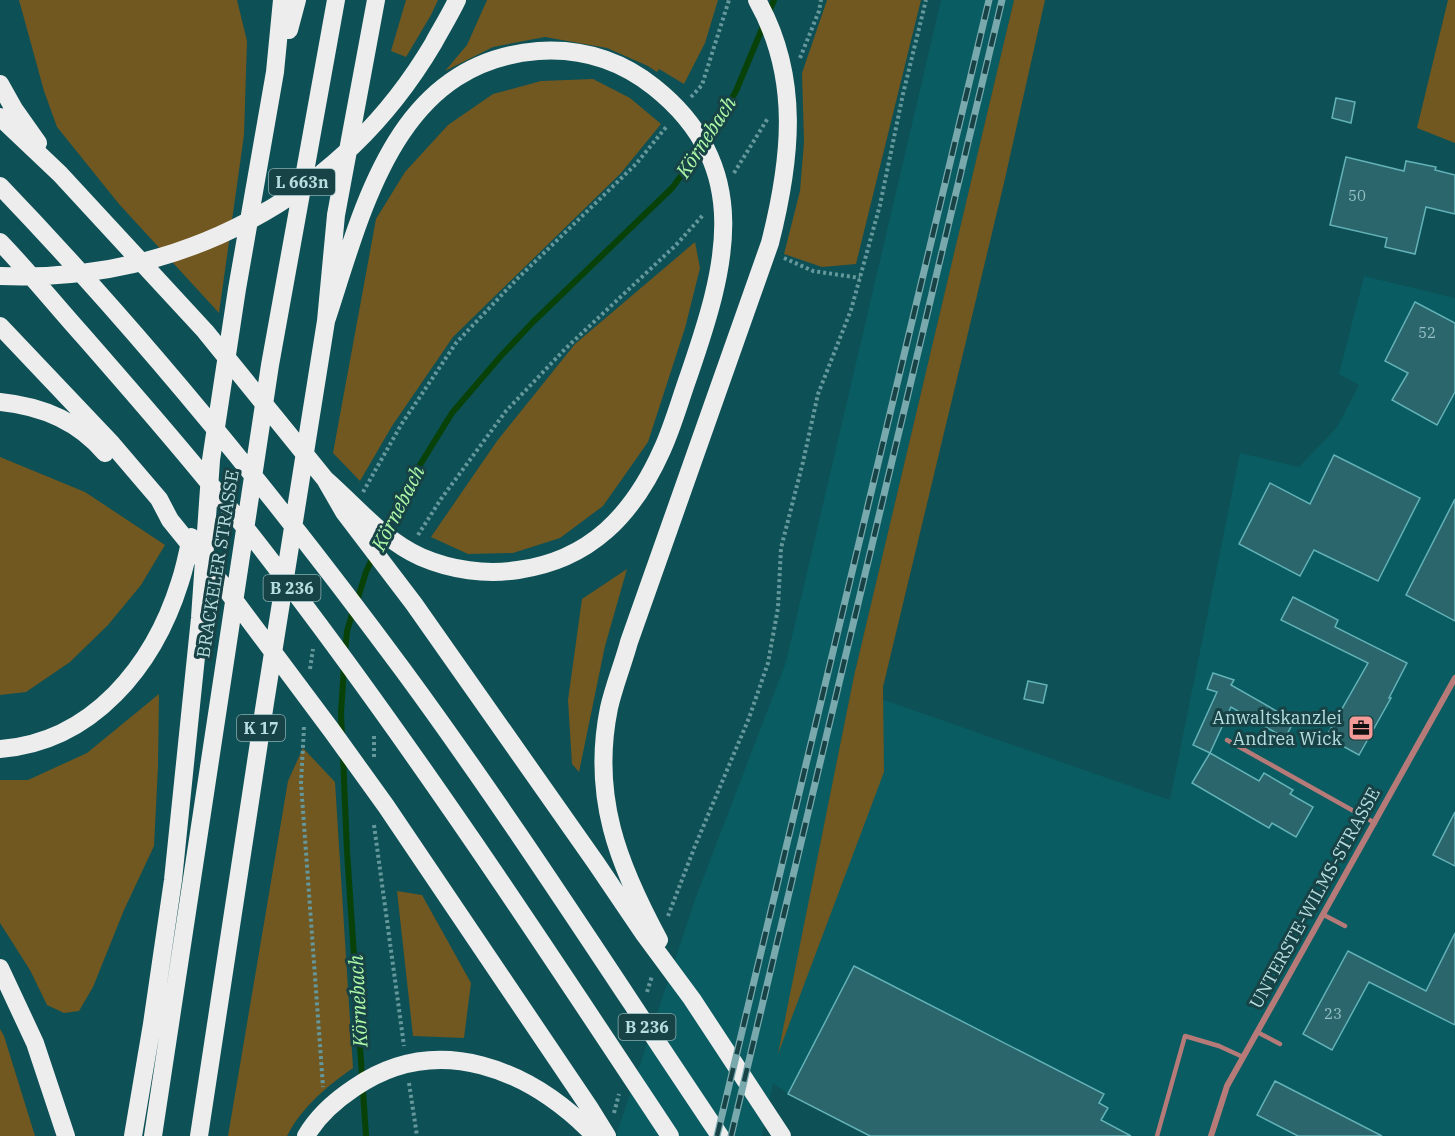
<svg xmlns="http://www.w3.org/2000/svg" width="1455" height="1136" viewBox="0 0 1455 1136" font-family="'IBM Plex Serif',serif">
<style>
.built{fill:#095c61}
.green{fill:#715720}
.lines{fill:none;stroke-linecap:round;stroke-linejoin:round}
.stream{stroke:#094208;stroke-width:6}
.building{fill:#2a666b;stroke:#63b2b8;stroke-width:1.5}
.path{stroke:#65989c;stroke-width:4;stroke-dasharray:3 3;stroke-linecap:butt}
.lane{stroke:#b67b78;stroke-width:4.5}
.street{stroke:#b67b78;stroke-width:6}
.highway{stroke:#ededed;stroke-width:18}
.rail-casing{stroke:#79a9ad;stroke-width:7}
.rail{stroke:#184346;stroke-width:4.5;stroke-dasharray:14;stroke-linecap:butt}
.labels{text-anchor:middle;stroke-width:6;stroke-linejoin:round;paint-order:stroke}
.number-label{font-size:15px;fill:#94bfc3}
.shield{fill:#184346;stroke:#88afb2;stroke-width:1.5}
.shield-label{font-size:16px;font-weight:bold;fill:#b8dde0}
.street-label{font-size:18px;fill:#b8dde0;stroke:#184346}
.poi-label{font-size:18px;fill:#b8dde0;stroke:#184346;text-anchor:end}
.water-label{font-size:20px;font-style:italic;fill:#adf9a7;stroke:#184346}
</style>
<rect width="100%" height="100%" fill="#0d5055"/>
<path class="built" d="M 941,0 L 1014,0 L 854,676 L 792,986 L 870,695 L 1170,800 L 1240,453 L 1299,467 L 1337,427 L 1359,385 L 1339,374 L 1364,276 L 1455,298 L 1455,1136 L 870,1136 L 788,1094 L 773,1083 L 762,1136 L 616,1136 L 696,897 L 786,662 Z"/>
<path class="green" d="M 19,0 L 237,0 L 247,41 L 244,135 L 219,313 L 119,204 L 57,127 L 44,91 Z
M 406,0 L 438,0 L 431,15 L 406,57 L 391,51 Z
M 487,0 L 718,0 L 705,43 L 684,84 L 659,69 L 657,72 L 648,66 L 607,48 L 545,37 L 493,47 L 445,71 L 467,45 Z
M 827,0 L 921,0 L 856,264 L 822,267 L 784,254 L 800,191 L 804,142 L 802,73 Z
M 1014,0 L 1045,0 L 1004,183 L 883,687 L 884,772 L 778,1054 L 854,676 Z
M 1448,0 L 1455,0 L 1455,143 L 1417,128 Z
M 593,79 L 630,98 L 661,124 L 621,173 L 453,337 L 392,426 L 360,481 L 333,453 L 376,219 L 405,172 L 448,125 L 493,94 L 541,81 Z
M 695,242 L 700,268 L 685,328 L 648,442 L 603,506 L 560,538 L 513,553 L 468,554 L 431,537 L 497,441 L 575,344 Z
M 0,457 L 85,492 L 165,545 L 141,585 L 108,625 L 70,662 L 26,692 L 0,695 Z
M 627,569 L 605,646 L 579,772 L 572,764 L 568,700 L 582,599 Z
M 159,694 L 158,766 L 154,846 L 124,910 L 93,987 L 79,1011 L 64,1013 L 47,1005 L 30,970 L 0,923 L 0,780 L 28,780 L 87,753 Z
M 303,748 L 335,782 L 353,1068 C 326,1087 302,1107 287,1136 L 228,1136 L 288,781 Z
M 397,891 L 422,895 L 471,983 L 464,1038 L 413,1036 Z
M 0,1029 L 4,1036 L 35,1136 L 0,1136 Z"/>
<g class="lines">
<path class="stream" d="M 768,14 L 774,0
M 357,601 L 366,572 L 402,494 L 452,413 L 500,357 L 532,323 L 672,188 L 710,137 L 736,91 L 764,24
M 345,653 L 347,631 L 353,611
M 342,737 L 341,713 L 344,666
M 343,756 L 347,851 L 366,1136"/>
</g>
<path class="building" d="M 1336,98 L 1355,102 L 1351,123 L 1332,118 Z
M 1346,157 L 1404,171 L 1406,161 L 1436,167 L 1435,170 L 1455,175 L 1455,214 L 1426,207 L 1415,254 L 1385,247 L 1387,238 L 1330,225 Z
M 1415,302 L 1455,323 L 1455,392 L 1437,425 L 1392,400 L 1408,373 L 1385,361 Z
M 1334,455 L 1420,498 L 1378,581 L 1314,550 L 1300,576 L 1239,544 L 1270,483 L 1310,504 Z
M 1455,499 L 1455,621 L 1406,595 Z
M 1293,597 L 1338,620 L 1335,627 L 1407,663 L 1389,698 L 1391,698 L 1359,755 L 1326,737 L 1368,663 L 1281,620 Z
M 1213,673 L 1234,680 L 1231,685 L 1294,721 L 1285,738 L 1231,707 L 1210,753 L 1193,745 L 1217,692 L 1207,689 Z
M 1028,681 L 1047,685 L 1043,703 L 1024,699 Z
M 1210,753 L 1259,781 L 1264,773 L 1293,790 L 1290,794 L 1313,807 L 1296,837 L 1272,823 L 1269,828 L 1192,783 Z
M 1455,812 L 1455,866 L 1433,855 Z
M 1455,933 L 1455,1025 L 1369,982 L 1332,1050 L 1303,1034 L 1348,951 L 1426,991 Z
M 854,966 L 1104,1094 L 1099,1103 L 1108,1108 L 1101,1120 L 1131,1136 L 870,1136 L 788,1094 Z
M 1275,1081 L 1382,1136 L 1298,1136 L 1257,1115 Z"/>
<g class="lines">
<path class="path" d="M 800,58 L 819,11 L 821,0
M 691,97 L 702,85 L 729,0
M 734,173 L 768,118
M 784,258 L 813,271 L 860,278
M 363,492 L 401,425 L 456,343 L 516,280 L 636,164 L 667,126
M 418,535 L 441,499 L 506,411 L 565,349 L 676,245 L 703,215
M 310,669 L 313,649
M 304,727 L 301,783 L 323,1087
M 374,757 L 374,735
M 374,825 L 404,1046
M 668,916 L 695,846 L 749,718 L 768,663 L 778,608 L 781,548 L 803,462 L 818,394 L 851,310 L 880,205 L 903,94 L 926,0
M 647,992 L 652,976
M 409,1083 L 417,1136
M 614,1113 L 619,1094"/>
<path class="lane" d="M 1227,740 L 1375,823
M 1324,915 L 1345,926
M 1257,1032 L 1280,1044
M 1157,1136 L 1185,1036 L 1219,1046 L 1243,1057"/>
<path class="street" d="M 1211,1136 L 1227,1086 L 1455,678"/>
<path class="highway" d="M 289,30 L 297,0
M 0,84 L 14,109 L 38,143
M 0,117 L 60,174 L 205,331 L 325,479 L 344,512 L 414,604 L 596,863 L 644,934 L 692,999 L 782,1136
M 0,186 C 146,338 278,501 403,670 C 514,821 615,980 720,1136
M 0,242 C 30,273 57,307 86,339 C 156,419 226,500 290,586 C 425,764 547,950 670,1136
M 0,276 C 179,283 341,199 433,44 C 441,29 450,15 457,0
M 0,326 L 112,444 L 159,499 L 170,520 L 226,589 L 332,731 L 386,806 L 589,1107 L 607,1136
M 0,402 C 41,406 78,421 105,453
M 325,479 C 356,506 383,540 421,557 C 451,570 486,575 518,570 C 590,560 633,515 662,450 C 673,426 680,400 689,375 C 725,270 756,168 654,87 C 620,60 581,48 538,51 C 395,62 363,209 326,321
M 0,749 C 93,742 154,665 180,582 C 185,567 188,552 191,537
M 659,940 C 618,864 591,796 609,708 C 614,686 623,664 629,642 L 770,243 C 791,160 801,78 757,0
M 0,968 L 35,1043 L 66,1136
M 133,1136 L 152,1024 L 173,880 L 200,618 L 211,460 L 237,289 L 275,72 L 282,0
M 153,1136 L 270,365 L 336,0
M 199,1136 L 265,703 L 326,321 L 336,215 L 376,0
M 306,1136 C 317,1117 336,1100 354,1088 C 438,1030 531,1070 595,1136"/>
<g class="rail-casing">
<path id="rail" d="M 717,1136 L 989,0
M 731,1136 L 1002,0"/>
</g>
<use href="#rail" class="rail"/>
</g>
<defs>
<g id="office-square" transform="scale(1.35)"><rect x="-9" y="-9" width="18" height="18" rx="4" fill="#f59b97" stroke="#184346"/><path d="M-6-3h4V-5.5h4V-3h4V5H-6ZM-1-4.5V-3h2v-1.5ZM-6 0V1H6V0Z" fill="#111"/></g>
</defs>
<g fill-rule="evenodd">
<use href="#office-square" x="1361" y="728"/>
</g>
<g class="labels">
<g class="number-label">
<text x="1357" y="201">50</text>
<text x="1427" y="338">52</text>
<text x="1333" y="1019">23</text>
</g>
<g class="shield">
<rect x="269" y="169" width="66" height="26" rx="4.5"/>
<rect x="263.5" y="575" width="57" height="26" rx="4.5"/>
<rect x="237" y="715" width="48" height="26" rx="4.5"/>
<rect x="618.5" y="1014" width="57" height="26" rx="4.5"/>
</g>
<g class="shield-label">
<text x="302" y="188">L 663n</text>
<text x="292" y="594">B 236</text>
<text x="261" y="734">K 17</text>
<text x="647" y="1033">B 236</text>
</g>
<g class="street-label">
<text transform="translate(218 564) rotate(-81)" y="6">BRACKELER STRASSE</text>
<text transform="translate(1315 898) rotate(-61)" y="6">UNTERSTE-WILMS-STRASSE</text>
</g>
<g class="poi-label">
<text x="1342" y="724">Anwaltskanzlei<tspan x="1342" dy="21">Andrea Wick</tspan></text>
</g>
<g class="water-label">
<text transform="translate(706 137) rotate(-57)" y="7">Körnebach</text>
<text transform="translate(398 508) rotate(-63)" y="7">Körnebach</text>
<text transform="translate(358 1001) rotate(-93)" y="7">Körnebach</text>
</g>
</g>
</svg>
